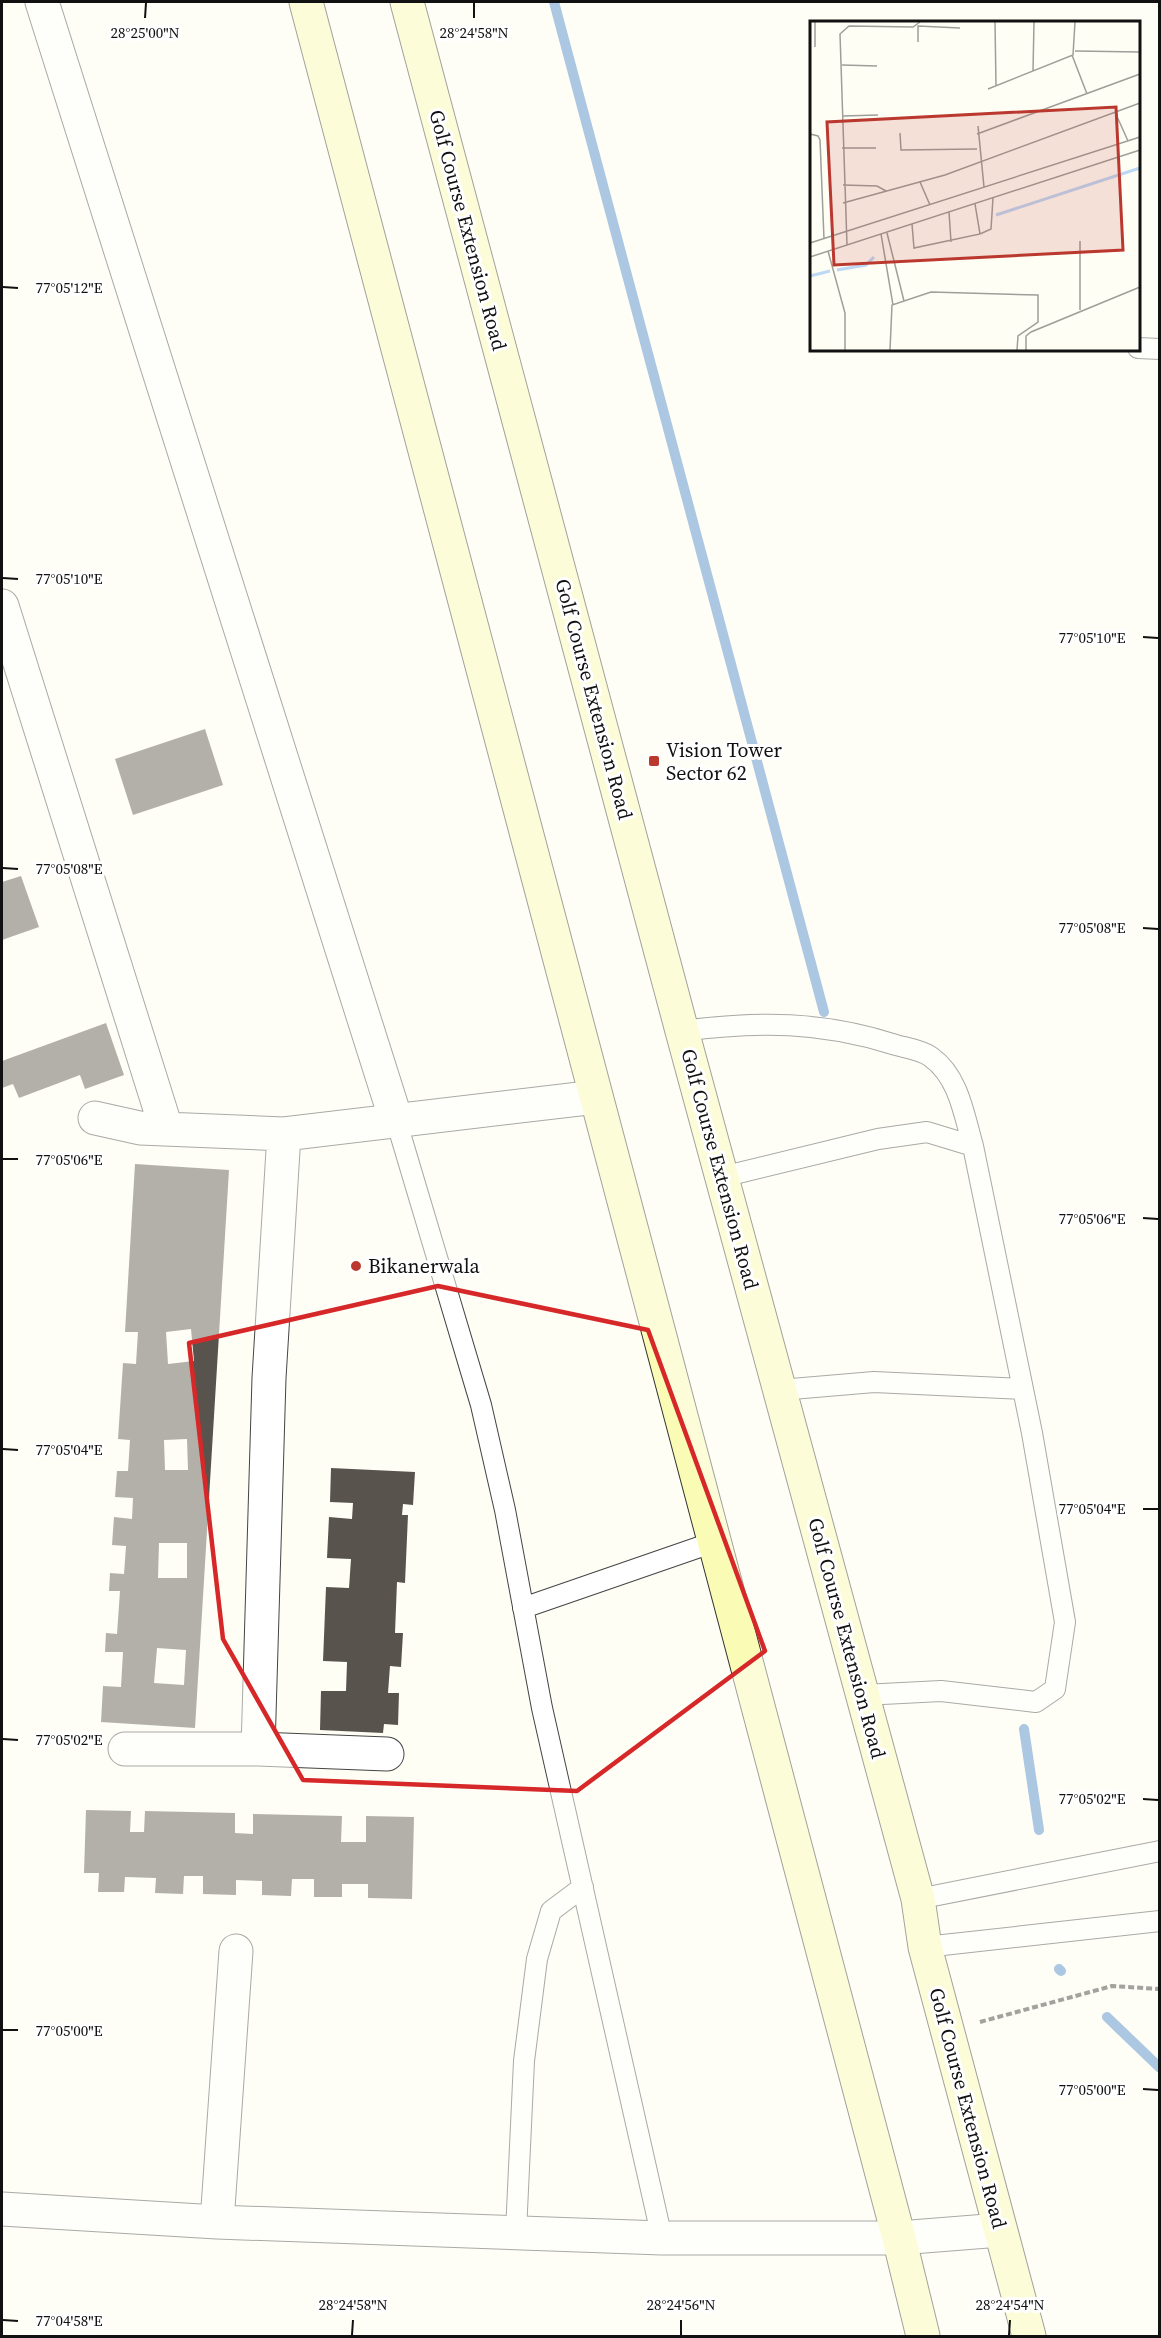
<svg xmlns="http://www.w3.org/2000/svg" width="1161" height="2338" viewBox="0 0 1161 2338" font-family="'Source Serif 4',serif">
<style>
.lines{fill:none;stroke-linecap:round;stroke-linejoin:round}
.stream{stroke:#4785c7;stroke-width:10}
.building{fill:#59534d;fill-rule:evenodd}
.service-casing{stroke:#444;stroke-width:22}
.minor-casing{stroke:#444;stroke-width:35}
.secondary-casing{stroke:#333;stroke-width:35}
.path{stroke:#333;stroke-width:4;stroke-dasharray:6 3;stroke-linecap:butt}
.service{stroke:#fff;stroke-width:20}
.minor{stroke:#fff;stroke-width:33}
.secondary{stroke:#fafbb4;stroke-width:33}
.marked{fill:none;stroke:#d62828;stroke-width:4.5;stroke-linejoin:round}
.ticks{fill:none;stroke:#111;stroke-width:2}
.poi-dot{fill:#bb382f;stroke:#fff;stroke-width:2}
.labels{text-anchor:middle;stroke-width:6;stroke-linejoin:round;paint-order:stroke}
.street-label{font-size:20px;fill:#111;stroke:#fff}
.poi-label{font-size:20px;fill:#111;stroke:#fff;text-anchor:start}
.inset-river{fill:none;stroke:#bcd8f4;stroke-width:3}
.inset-road{fill:none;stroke:#9f9f9a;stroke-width:1.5}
.view{fill:#bb382f;fill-opacity:0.15;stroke:#bb382f;stroke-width:3}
.inset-edge{fill:none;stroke:#111;stroke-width:3}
.ticks-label{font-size:15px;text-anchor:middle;fill:#111;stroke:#fff;stroke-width:6;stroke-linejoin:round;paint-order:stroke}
</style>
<rect width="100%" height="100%" fill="#fefef5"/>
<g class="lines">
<path class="stream" d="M 554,2 L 824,1012
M 1024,1729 L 1039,1830
M 1059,1969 L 1061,1971
M 1107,2017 L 1160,2068"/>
</g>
<path class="building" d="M 205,729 L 223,785 L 133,815 L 115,759 Z
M 21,876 L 39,927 L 2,940 L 2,882 Z
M 106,1023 L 124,1075 L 85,1089 L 80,1075 L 19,1098 L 13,1084 L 2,1088 L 2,1061 Z
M 135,1164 L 229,1170 L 195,1728 L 101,1722 L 103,1686 L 121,1687 L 123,1652 L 105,1652 L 106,1633 L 117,1634 L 120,1591 L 109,1591 L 110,1573 L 124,1574 L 126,1546 L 112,1545 L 114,1517 L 132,1519 L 133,1498 L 115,1497 L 117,1471 L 128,1471 L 130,1440 L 118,1439 L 123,1363 L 136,1364 L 138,1332 L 125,1332 ZM 191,1329 L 194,1361 L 168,1364 L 166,1332 ZM 187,1439 L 188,1470 L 165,1470 L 164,1440 ZM 159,1543 L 187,1543 L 187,1578 L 158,1578 ZM 157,1648 L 186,1650 L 184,1685 L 154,1683 Z
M 331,1468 L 415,1472 L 413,1505 L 403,1504 L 402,1515 L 408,1515 L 405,1583 L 397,1582 L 395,1633 L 403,1633 L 401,1667 L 390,1666 L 388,1693 L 399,1693 L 398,1725 L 384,1724 L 383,1733 L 320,1730 L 321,1691 L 346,1691 L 347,1662 L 323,1661 L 326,1587 L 349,1588 L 351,1559 L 327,1558 L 329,1517 L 352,1519 L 353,1503 L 330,1502 Z
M 86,1810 L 131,1811 L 130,1832 L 144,1832 L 145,1811 L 235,1813 L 235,1833 L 253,1834 L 253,1814 L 342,1816 L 341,1842 L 366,1842 L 366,1816 L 414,1817 L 412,1899 L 368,1898 L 368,1884 L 342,1884 L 342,1897 L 314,1897 L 314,1879 L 292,1879 L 291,1896 L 262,1895 L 262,1881 L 236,1880 L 236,1895 L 203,1894 L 203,1876 L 184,1876 L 183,1894 L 155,1893 L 156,1878 L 125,1877 L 124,1892 L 98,1892 L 99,1873 L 84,1873 Z"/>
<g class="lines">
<g class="service-casing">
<path id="service" d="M 1138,348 L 1160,349
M 682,1031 C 758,1021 822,1021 896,1045 C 906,1048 922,1050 931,1057 C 959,1077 964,1115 973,1146
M 396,1120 L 481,1405 L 505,1510 L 542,1708 L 662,2238
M 722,1177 L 878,1139 L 927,1132 L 973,1146 L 1032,1433 L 1065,1622 L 1055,1689 L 1036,1702 L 941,1691 L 863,1695
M 780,1390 L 874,1382 L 1023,1389
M 523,1608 L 714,1542
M 918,1899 L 1160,1851
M 925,1947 L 1160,1921
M 516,2232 L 524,2061 L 537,1959 L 551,1911 L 583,1887"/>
</g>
<g class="minor-casing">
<path id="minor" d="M 42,2 L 396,1120
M 2,606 L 166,1128
M 95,1118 L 140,1128 L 284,1134 L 596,1097
M 125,1749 L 258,1749 L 269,1378 L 284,1134
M 258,1749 L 387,1754
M 2,2209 L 217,2222 L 662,2238 L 899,2238 L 1000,2230
M 217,2222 L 236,1951"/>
</g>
<g class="secondary-casing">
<path id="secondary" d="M 306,2 L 899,2238 L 923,2336
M 407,2 L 682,1031 L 918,1899 L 925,1947 L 1029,2336"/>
</g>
<path class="path" d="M 980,2022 L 1112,1986 L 1160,1989"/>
<use href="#service" class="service"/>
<use href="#minor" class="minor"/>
<use href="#secondary" class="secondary"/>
</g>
<path d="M0 0H1161V2338H0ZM 438,1286 L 648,1330 L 765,1651 L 577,1791 L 303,1780 L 223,1639 L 189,1343 Z" fill="#fefef5" fill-opacity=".55" fill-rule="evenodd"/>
<path class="marked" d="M 438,1286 L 648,1330 L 765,1651 L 577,1791 L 303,1780 L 223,1639 L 189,1343 Z"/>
<path class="ticks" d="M 145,18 L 146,3M 474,18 L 474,3M 3,287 L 18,288M 3,578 L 18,579M 1143,637 L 1158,638M 3,868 L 18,869M 1143,928 L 1158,929M 3,1159 L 18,1159M 1143,1218 L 1158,1219M 3,1449 L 18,1450M 1143,1509 L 1158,1509M 3,1739 L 18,1740M 1143,1799 L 1158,1800M 3,2030 L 18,2030M 1143,2089 L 1158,2090M 3,2320 L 18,2321M 352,2335 L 353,2320M 681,2335 L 681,2320M 1009,2335 L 1010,2320"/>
<g class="poi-dot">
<rect x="648" y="755" width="12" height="12" rx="3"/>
<circle cx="356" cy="1266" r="6"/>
</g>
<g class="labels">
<g class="street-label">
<text transform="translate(468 230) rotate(75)" y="7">Golf Course Extension Road</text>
<text transform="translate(594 699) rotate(75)" y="7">Golf Course Extension Road</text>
<text transform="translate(720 1169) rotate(75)" y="7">Golf Course Extension Road</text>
<text transform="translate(847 1638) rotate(75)" y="7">Golf Course Extension Road</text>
<text transform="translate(968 2108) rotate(75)" y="7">Golf Course Extension Road</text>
</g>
<g class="poi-label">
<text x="666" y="757">Vision Tower<tspan x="666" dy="23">Sector 62</tspan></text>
<text x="368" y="1273">Bikanerwala</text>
</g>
</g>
<g transform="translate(810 21)">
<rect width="330" height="330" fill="#fefef5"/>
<path class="inset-river" d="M 186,194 L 330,147M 27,249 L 56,244 L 64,236M 0,255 L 20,250"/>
<path class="inset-road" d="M 185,1 L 186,65M 108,21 L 108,5 L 150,7M 5,26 L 5,1M 265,30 L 330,31M 262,34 L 277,73M 32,44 L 67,45M 223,50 L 224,1M 178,68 L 263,34 L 265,1M 305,91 L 318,120M 33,95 L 68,94M 168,105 L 174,166M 90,112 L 91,129 L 167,128M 0,113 L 8,115 L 10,119 L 14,218M 167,113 L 330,53M 32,127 L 66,127M 110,161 L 120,184M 33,164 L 67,165 L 76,170M 33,182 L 135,154 L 330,82M 139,191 L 141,221M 102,203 L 104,227 L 170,213 L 165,183M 77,212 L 94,280M 71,213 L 83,284M 170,213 L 181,208 L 183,177M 270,220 L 270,289M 0,222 L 330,116M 37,224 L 30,13 L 39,5 L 103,6 L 110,1M 18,230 L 35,292 L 35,329M 0,236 L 330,129M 80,329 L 82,284 L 121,271 L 228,274 L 228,301 L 208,315 L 207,329M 216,329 L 216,315 L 221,311 L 330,266"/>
<path class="view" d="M 306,86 L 313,229 L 24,244 L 17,101 Z"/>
<rect width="330" height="330" class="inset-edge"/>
</g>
<g class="ticks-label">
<text x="145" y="38">28°25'00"N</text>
<text x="474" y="38">28°24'58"N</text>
<text x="69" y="293">77°05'12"E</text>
<text x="69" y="584">77°05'10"E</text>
<text x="1092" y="643">77°05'10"E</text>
<text x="69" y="874">77°05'08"E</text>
<text x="1092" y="933">77°05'08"E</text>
<text x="69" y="1165">77°05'06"E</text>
<text x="1092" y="1224">77°05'06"E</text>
<text x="69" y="1455">77°05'04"E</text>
<text x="1092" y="1514">77°05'04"E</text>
<text x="69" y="1745">77°05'02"E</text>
<text x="1092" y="1804">77°05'02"E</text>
<text x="69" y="2036">77°05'00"E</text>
<text x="1092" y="2095">77°05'00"E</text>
<text x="353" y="2310">28°24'58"N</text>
<text x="681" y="2310">28°24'56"N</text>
<text x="1010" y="2310">28°24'54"N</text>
<text x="69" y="2326">77°04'58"E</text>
</g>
<rect width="1161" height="2338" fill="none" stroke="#111111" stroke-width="6"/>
</svg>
